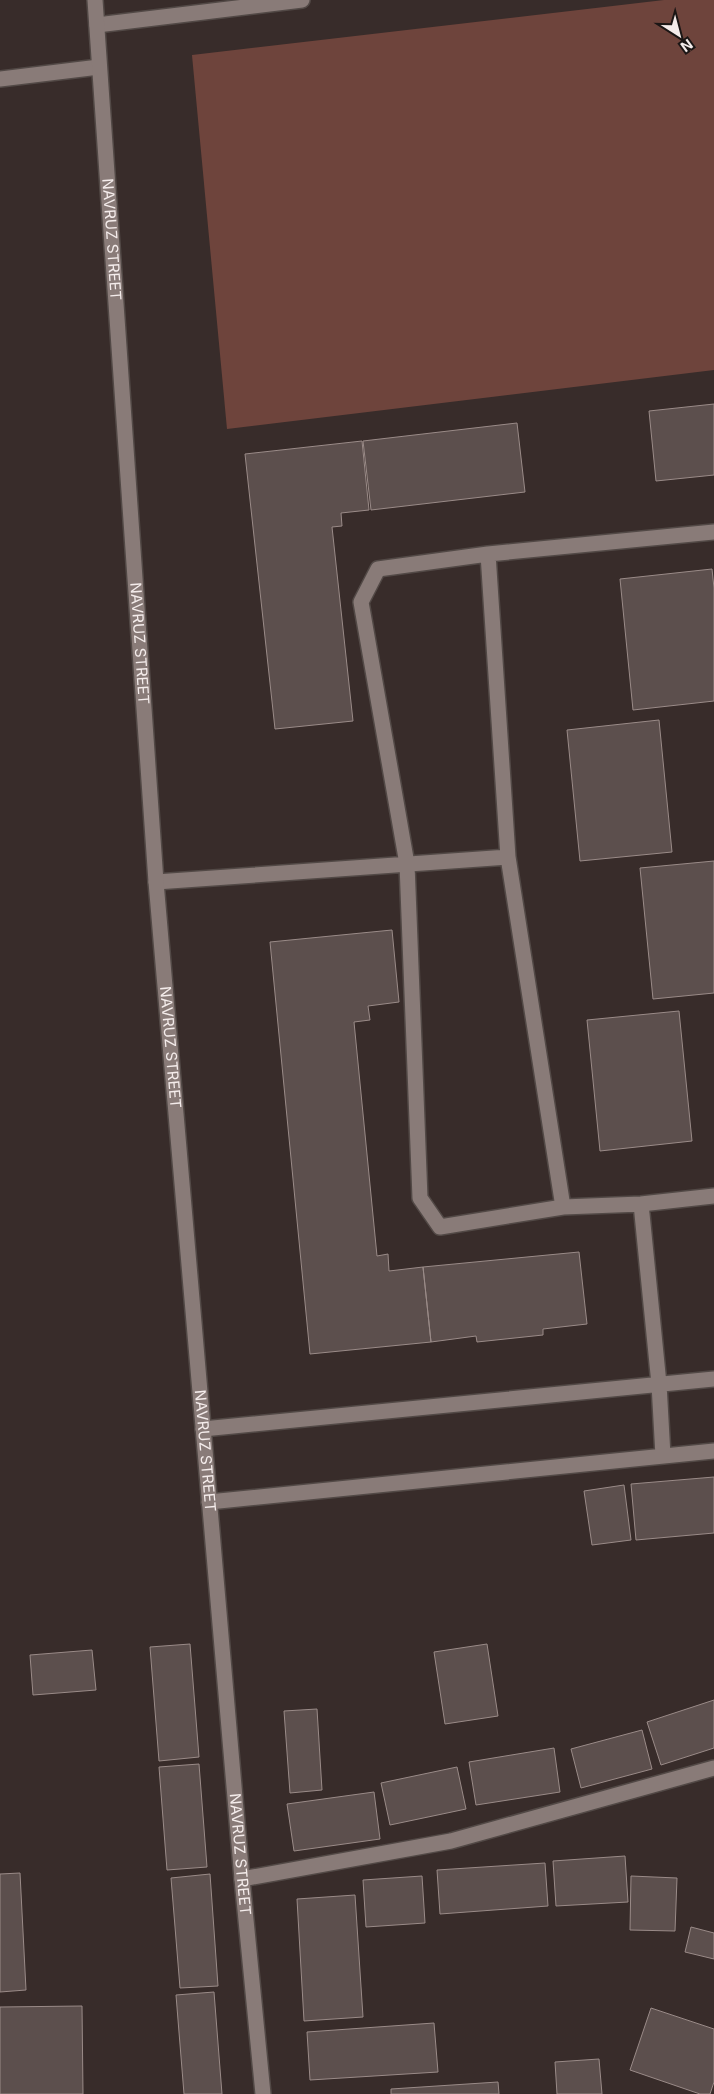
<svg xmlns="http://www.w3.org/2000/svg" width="714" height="2094" viewBox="0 0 714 2094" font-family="Inter,sans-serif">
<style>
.green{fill:#6e443c}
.building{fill:#5c4f4d;stroke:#9a8b88}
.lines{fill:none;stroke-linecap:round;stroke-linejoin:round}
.lane-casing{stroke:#524946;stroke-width:18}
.street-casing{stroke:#524946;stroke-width:18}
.secondary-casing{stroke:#524946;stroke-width:18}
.lane{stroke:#897b78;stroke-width:15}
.street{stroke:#897b78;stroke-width:15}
.secondary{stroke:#897b78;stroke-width:15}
.labels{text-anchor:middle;stroke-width:5;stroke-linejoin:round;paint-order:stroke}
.street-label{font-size:15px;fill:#f4eceb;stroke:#1b1615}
</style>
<rect width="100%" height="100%" fill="#382c2a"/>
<path class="green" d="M 664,0 L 714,0 L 714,370 L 227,429 L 192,55 Z"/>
<path class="building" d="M 714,404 L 714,475 L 656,481 L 649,411 Z
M 517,423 L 525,492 L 371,510 L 363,441 Z
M 362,441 L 369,510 L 341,513 L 342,526 L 332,527 L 353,721 L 275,729 L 245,454 Z
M 712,569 L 714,588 L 714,701 L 633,710 L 620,579 Z
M 659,720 L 672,852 L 580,861 L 567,730 Z
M 714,861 L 714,993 L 653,999 L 640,868 Z
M 392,930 L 399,1002 L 368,1006 L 370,1020 L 354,1022 L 377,1256 L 388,1254 L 389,1271 L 423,1267 L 431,1342 L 310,1354 L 270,942 Z
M 679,1011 L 692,1141 L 600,1151 L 587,1020 Z
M 579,1252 L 587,1324 L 543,1329 L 543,1335 L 477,1342 L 476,1336 L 431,1342 L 423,1267 Z
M 714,1477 L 714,1533 L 636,1540 L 631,1484 Z
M 624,1485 L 631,1540 L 592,1545 L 584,1491 Z
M 190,1644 L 199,1757 L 159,1761 L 150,1647 Z
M 487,1644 L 498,1716 L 445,1724 L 434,1652 Z
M 92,1650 L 96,1690 L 33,1695 L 30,1655 Z
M 714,1700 L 714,1748 L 661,1765 L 647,1722 Z
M 317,1709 L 322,1790 L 290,1793 L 284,1711 Z
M 642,1730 L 652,1769 L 581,1788 L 571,1749 Z
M 554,1748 L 560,1792 L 476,1805 L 469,1762 Z
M 199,1764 L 207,1867 L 167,1870 L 159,1767 Z
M 457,1767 L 466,1809 L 390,1825 L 381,1783 Z
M 374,1792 L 380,1839 L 294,1851 L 287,1804 Z
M 625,1856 L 628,1902 L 556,1906 L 553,1861 Z
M 545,1863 L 548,1906 L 440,1914 L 437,1870 Z
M 20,1873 L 26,1990 L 0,1992 L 0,1874 Z
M 210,1874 L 218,1986 L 180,1988 L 171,1878 Z
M 422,1876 L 425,1923 L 366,1927 L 363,1880 Z
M 631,1876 L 677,1878 L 675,1931 L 630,1930 Z
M 355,1895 L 363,2017 L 304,2021 L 297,1899 Z
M 691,1927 L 714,1933 L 714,1959 L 685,1952 Z
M 214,1992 L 222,2094 L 184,2094 L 176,1995 Z
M 82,2006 L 83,2094 L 0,2094 L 0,2007 Z
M 651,2008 L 714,2029 L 714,2082 L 710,2094 L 700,2094 L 630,2070 Z
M 434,2023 L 438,2072 L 310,2080 L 307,2032 Z
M 599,2059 L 602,2094 L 557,2094 L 555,2062 Z
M 498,2082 L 499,2094 L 391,2094 L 391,2089 Z"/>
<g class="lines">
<g class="lane-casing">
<path id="lane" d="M 714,532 L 488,554 L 508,857 L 563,1207 L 641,1204 L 714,1196
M 488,554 L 378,569 L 361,602 L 407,864 L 420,1198 L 440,1227 L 563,1207
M 156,882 L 508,857
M 641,1204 L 659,1384 L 663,1456
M 203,1429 L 714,1379
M 209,1502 L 714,1451"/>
</g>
<g class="street-casing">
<path id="street" d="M 97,25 L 302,0
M 0,79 L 99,67
M 242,1879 L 451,1841 L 714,1768"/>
</g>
<g class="secondary-casing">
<g id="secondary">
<path id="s1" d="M 95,0 L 156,882 L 242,1879 L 263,2094"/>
</g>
</g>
<use href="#lane" class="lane"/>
<use href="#street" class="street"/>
<use href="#secondary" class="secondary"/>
</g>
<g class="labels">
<g class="street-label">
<text dy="5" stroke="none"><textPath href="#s1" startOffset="240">NAVRUZ STREET</textPath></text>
<text dy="5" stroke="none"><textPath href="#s1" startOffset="645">NAVRUZ STREET</textPath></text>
<text dy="5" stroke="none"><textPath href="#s1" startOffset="1050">NAVRUZ STREET</textPath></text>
<text dy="5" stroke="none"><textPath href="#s1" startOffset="1455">NAVRUZ STREET</textPath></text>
<text dy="5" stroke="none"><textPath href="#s1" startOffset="1860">NAVRUZ STREET</textPath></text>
</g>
</g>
<g transform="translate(679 35) rotate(144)" stroke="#1b1615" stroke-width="4" paint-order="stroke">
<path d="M0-4L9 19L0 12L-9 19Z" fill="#f4eceb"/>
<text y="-8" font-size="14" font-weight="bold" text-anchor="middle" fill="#f4eceb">N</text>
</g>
</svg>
